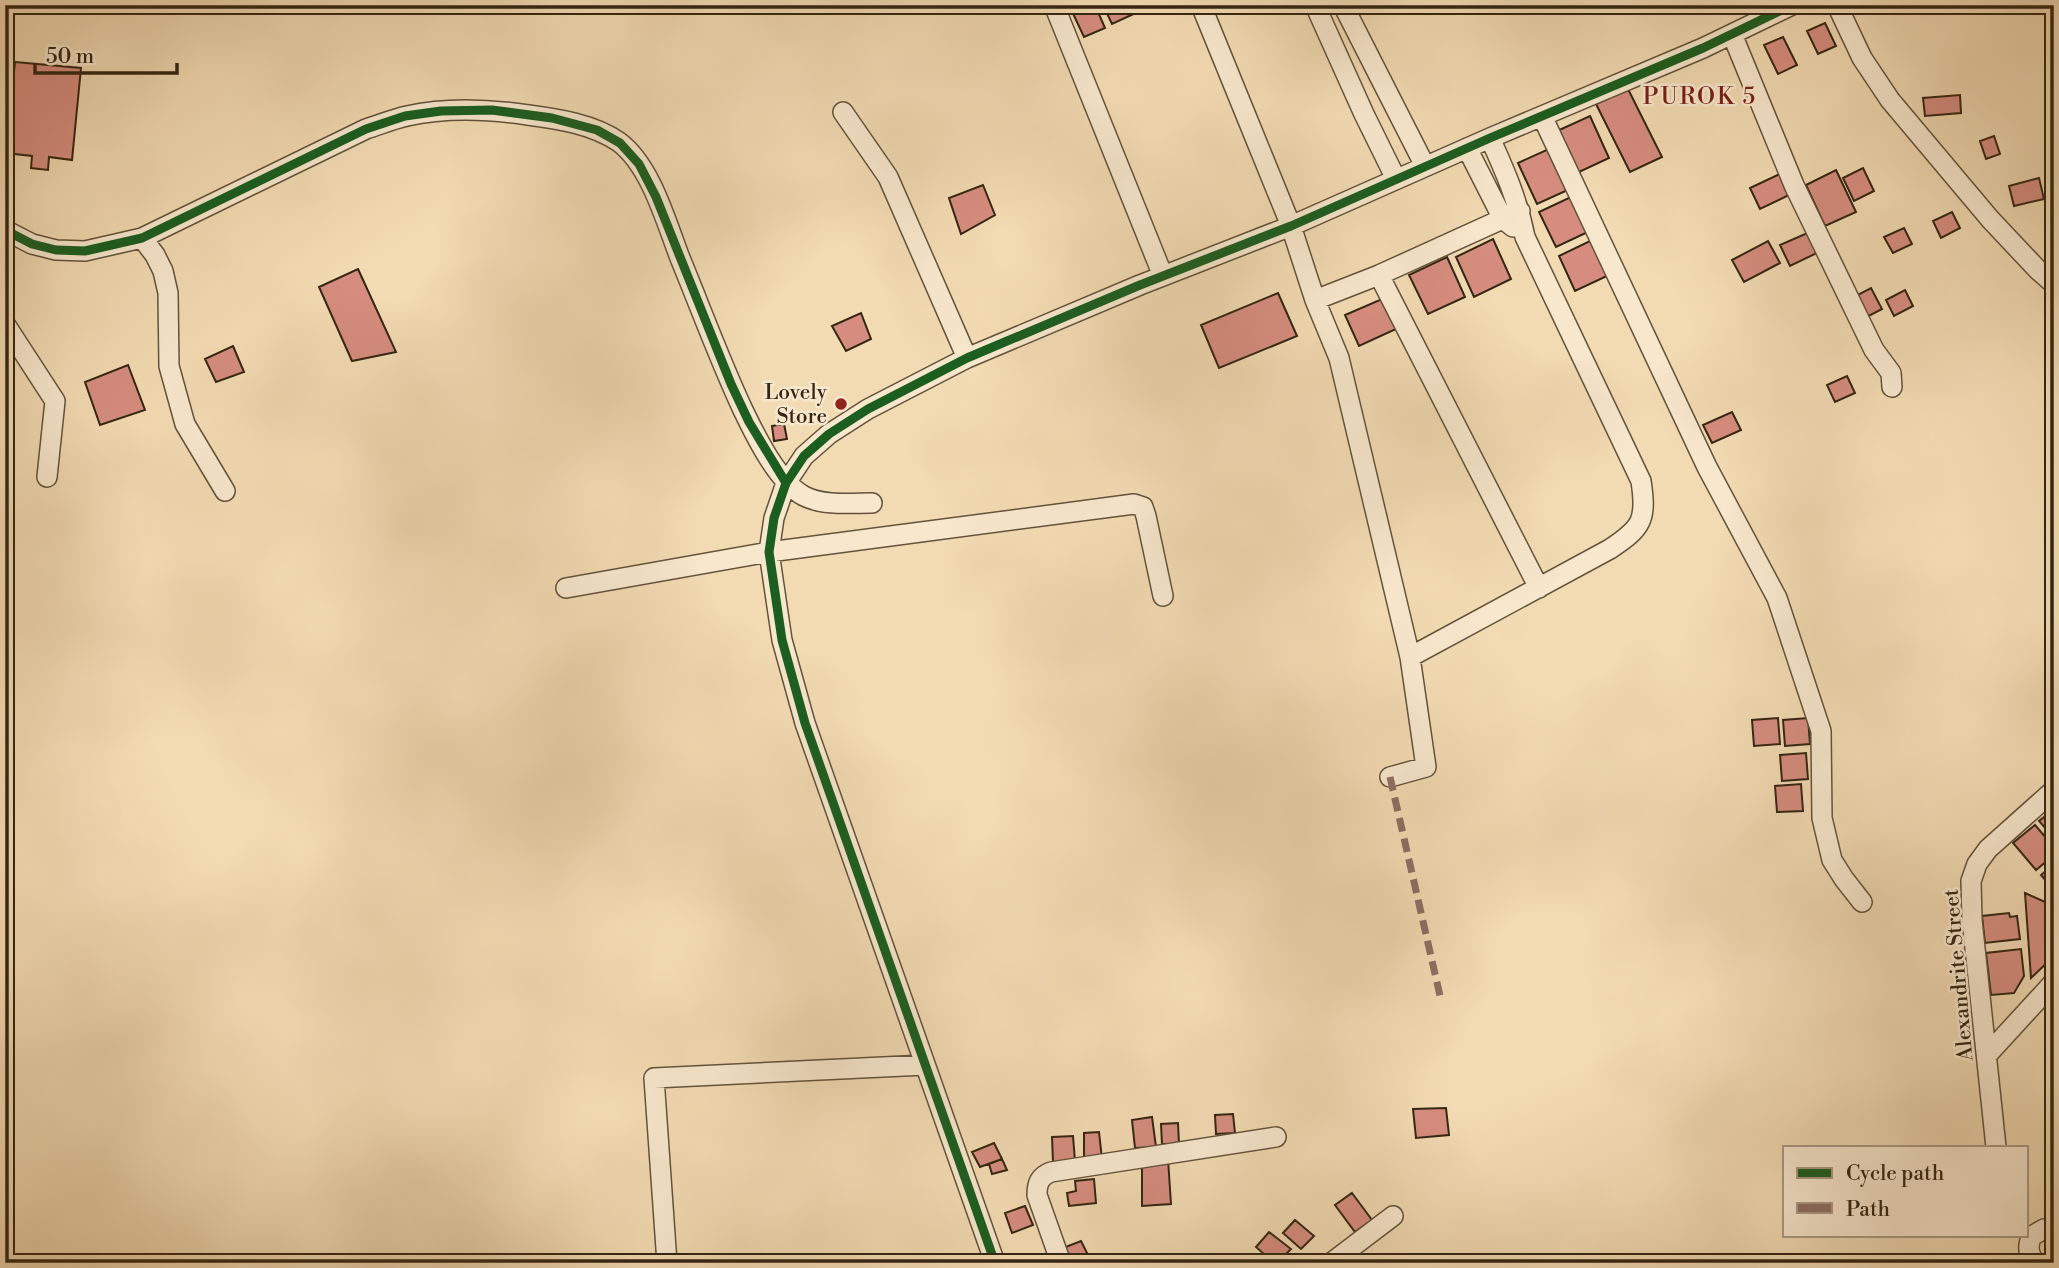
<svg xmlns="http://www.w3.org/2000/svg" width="2059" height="1268" viewBox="0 0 2059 1268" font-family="'Libre Bodoni',serif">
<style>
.building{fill:#d68d7f;stroke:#332613;stroke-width:2}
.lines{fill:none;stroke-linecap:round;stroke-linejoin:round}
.minor-casing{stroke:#63533b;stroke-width:22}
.minor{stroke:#f7e7cd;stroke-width:19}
.quiet{stroke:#8d6e63;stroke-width:7;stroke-dasharray:14 7;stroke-linecap:butt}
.cycleway-casing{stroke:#f7e7cd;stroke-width:13}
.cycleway{stroke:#1b5e20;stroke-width:9}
.poi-dot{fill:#8f2418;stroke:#f7e7cd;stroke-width:2.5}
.labels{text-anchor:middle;stroke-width:5;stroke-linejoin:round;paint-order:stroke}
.poi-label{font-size:21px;fill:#332613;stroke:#f7e7cd;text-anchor:end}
.street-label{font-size:21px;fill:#332613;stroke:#f7e7cd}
.neighbourhood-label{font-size:23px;letter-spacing:2px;fill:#7a1f14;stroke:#f7e7cd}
</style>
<rect width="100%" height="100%" fill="#f2dab2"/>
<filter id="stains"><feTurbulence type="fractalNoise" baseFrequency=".00286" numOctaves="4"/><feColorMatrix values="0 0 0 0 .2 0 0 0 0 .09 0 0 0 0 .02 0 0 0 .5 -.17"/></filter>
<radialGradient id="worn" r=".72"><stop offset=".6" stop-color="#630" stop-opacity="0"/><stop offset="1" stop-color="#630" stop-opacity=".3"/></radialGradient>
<path class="building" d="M 1069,5 L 1095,5 L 1105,28 L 1084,37 Z
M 1103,5 L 1153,5 L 1112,24 Z
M 1825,23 L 1836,46 L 1818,54 L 1807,31 Z
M 1783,37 L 1797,65 L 1778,74 L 1764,45 Z
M 15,62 L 81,68 L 72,160 L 49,157 L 48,170 L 31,168 L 32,156 L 6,153 Z
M 1628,89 L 1662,157 L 1630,172 L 1596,104 Z
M 1960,95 L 1961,113 L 1925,116 L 1923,98 Z
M 1590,116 L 1609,158 L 1577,173 L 1557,131 Z
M 1994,136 L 2000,154 L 1986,159 L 1980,141 Z
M 1551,148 L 1570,189 L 1537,204 L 1518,163 Z
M 1863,168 L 1874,191 L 1854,201 L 1843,178 Z
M 1836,170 L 1856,212 L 1825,226 L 1806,185 Z
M 1782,173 L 1791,194 L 1760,209 L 1750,188 Z
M 2039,178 L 2044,199 L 2014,206 L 2009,186 Z
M 983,185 L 995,215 L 961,234 L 949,198 Z
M 1573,196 L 1590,231 L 1556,247 L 1539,212 Z
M 1952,212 L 1960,228 L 1941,238 L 1933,221 Z
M 1904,228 L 1912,244 L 1893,253 L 1884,237 Z
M 1812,231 L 1821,251 L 1790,266 L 1780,245 Z
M 1493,239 L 1511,279 L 1474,297 L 1456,257 Z
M 1592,240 L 1609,275 L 1575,291 L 1559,256 Z
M 1768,241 L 1780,263 L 1744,282 L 1732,260 Z
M 1447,257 L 1465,297 L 1428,314 L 1409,275 Z
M 358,269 L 396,352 L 352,361 L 319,287 Z
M 1871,288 L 1882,309 L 1863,319 L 1852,298 Z
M 1905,290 L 1913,306 L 1894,316 L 1886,300 Z
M 1278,293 L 1297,336 L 1219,368 L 1201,325 Z
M 1382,299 L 1396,329 L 1359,346 L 1345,315 Z
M 861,313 L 871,339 L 846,351 L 832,326 Z
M 233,346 L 244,372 L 216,382 L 205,359 Z
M 128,365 L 145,410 L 100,425 L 85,382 Z
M 1847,376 L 1855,393 L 1835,402 L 1827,385 Z
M 1732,412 L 1741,430 L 1712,443 L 1703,425 Z
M 784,424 L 787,439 L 774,441 L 772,426 Z
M 1778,718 L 1780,744 L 1754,746 L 1752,720 Z
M 1808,718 L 1810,744 L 1785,746 L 1783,720 Z
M 1806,753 L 1808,779 L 1782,781 L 1780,755 Z
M 1801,784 L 1803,811 L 1777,812 L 1775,786 Z
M 2054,803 L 2054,838 L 2039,821 L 2052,811 L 2049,807 Z
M 2035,825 L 2054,847 L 2054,855 L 2036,870 L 2013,843 Z
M 2054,864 L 2054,890 L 2041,875 Z
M 2025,893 L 2054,906 L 2054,956 L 2031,978 Z
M 2009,913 L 2010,917 L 2017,916 L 2020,939 L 1985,943 L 1982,916 Z
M 2021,949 L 2024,976 L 2014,993 L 1991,995 L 1986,953 Z
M 1446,1108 L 1449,1135 L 1416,1138 L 1413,1109 Z
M 1233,1114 L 1235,1133 L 1216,1134 L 1215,1115 Z
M 1152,1117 L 1156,1147 L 1135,1148 L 1132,1120 Z
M 1178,1123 L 1179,1144 L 1162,1144 L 1161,1124 Z
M 1099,1132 L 1102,1159 L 1084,1158 L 1084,1133 Z
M 1073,1136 L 1075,1161 L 1053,1163 L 1052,1137 Z
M 994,1143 L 1002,1159 L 980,1167 L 972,1152 Z
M 1002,1159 L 1007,1170 L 992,1174 L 989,1164 Z
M 1168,1159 L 1171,1204 L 1142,1206 L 1142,1163 Z
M 1094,1179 L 1096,1203 L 1069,1206 L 1067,1193 L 1076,1191 L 1075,1181 Z
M 1352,1193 L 1372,1220 L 1355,1232 L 1335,1205 Z
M 1025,1206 L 1033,1225 L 1012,1233 L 1005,1213 Z
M 1295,1220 L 1314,1236 L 1301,1249 L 1283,1233 Z
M 1269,1232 L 1291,1249 L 1277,1263 L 1274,1263 L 1256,1247 Z
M 1081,1241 L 1089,1257 L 1079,1263 L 1069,1263 L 1063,1248 Z"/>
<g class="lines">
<g class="minor-casing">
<path id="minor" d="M 1054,5 L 1163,276
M 1201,5 L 1291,226 L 1315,300 L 1339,358 L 1410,657 L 1426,767 L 1390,777
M 1315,5 L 1364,114 L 1396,179
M 1343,5 L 1425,166
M 1837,5 L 1862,58 L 1890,100 L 1990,219 L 2038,270 L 2054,284
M 1732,34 L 1794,185 L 1874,350 L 1891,373 L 1892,387
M 843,112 L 888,177 L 967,358
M 1542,116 L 1707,467 L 1777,598 L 1821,731 L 1822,818 L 1832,860 L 1844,879 L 1862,902
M 1467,148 L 1503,219 L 1513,227
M 5,230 L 32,244 L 56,250 L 85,251 L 142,238 L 366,129 C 379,125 393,119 407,116 C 447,107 488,109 528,115 C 558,119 593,124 619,142 C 651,166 666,222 680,258 C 701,309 720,361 743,410 C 756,437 778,482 804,496 C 823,506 851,503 872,503
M 142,238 L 155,255 L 163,271 L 168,293 L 169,366 L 185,424 L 225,491
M 1379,275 L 1539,588
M 1315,300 L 1379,275 L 1520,211
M 5,324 L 55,401 L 47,477
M 566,588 L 769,552 L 1134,504 L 1143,507 L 1146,516 L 1163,596
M 1410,657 L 1610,549 C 1642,528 1647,520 1641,481 L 1525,237 C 1518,201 1505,171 1490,138
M 1987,1055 L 2054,982
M 1996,1147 L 1972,920 L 1971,881 L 1977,864 L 1988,849 L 2054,790
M 667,1263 L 654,1078 L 925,1065
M 995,1263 L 805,723 L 782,640 L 769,552 L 774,518 L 786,483 L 804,456 L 829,434 L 868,409 L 967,358 L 1140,285 L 1291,226 L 1490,138 L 1703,48 L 1792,5
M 1061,1263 L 1037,1195 C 1037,1183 1040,1176 1051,1172 L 1276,1137
M 1331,1263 L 1393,1216
M 2036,1263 C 2028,1255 2027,1246 2032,1236 L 2044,1229 L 2054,1231"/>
</g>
<use href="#minor" class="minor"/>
<path class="quiet" d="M 1390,777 L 1441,1000"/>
<g class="cycleway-casing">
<path id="cycleway" d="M 5,230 L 32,244 L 56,250 L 85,251 L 142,238 L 366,129 L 405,116 L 441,111 L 492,110 L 552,118 L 597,130 L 620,143 L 639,164 L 656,197 L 731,384 L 749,422 L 786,483
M 995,1263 L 805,723 L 782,640 L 769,552 L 774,518 L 786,483 L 804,456 L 829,434 L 868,409 L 967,358 L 1140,285 L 1291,226 L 1490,138 L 1703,48 L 1792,5"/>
</g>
<use href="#cycleway" class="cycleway"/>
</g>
<circle class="poi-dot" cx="841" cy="404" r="7"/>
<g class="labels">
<g class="poi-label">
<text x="827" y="399">Lovely<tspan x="827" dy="24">Store</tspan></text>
</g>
<g class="street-label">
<text transform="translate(1958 975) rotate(-95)" y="7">Alexandrite Street</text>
</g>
<g class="neighbourhood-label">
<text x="1700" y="104">PUROK 5</text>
</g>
</g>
<rect width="2059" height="1268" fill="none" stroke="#f2dab2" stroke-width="28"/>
<rect x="7" y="7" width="2045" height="1254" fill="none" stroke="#332613" stroke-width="3.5"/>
<rect x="14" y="14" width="2031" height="1240" fill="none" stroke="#332613" stroke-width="2"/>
<rect x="1783" y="1146" width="245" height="91" fill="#f7e7cd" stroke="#a99a83" stroke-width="2"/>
<rect x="1797" y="1168" width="35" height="10" fill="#1b5e20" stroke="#a99a83" stroke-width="2"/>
<text x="1846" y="1180" font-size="21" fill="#332613">Cycle path</text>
<rect x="1797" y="1203" width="35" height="10" fill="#8d6e63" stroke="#a99a83" stroke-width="2"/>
<text x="1846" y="1216" font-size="21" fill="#332613">Path</text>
<path d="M35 63v10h142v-10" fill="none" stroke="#332613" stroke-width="3.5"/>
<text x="46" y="63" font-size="21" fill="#332613" stroke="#f7e7cd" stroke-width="5" paint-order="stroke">50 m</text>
<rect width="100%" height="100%" filter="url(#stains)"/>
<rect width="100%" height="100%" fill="url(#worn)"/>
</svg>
